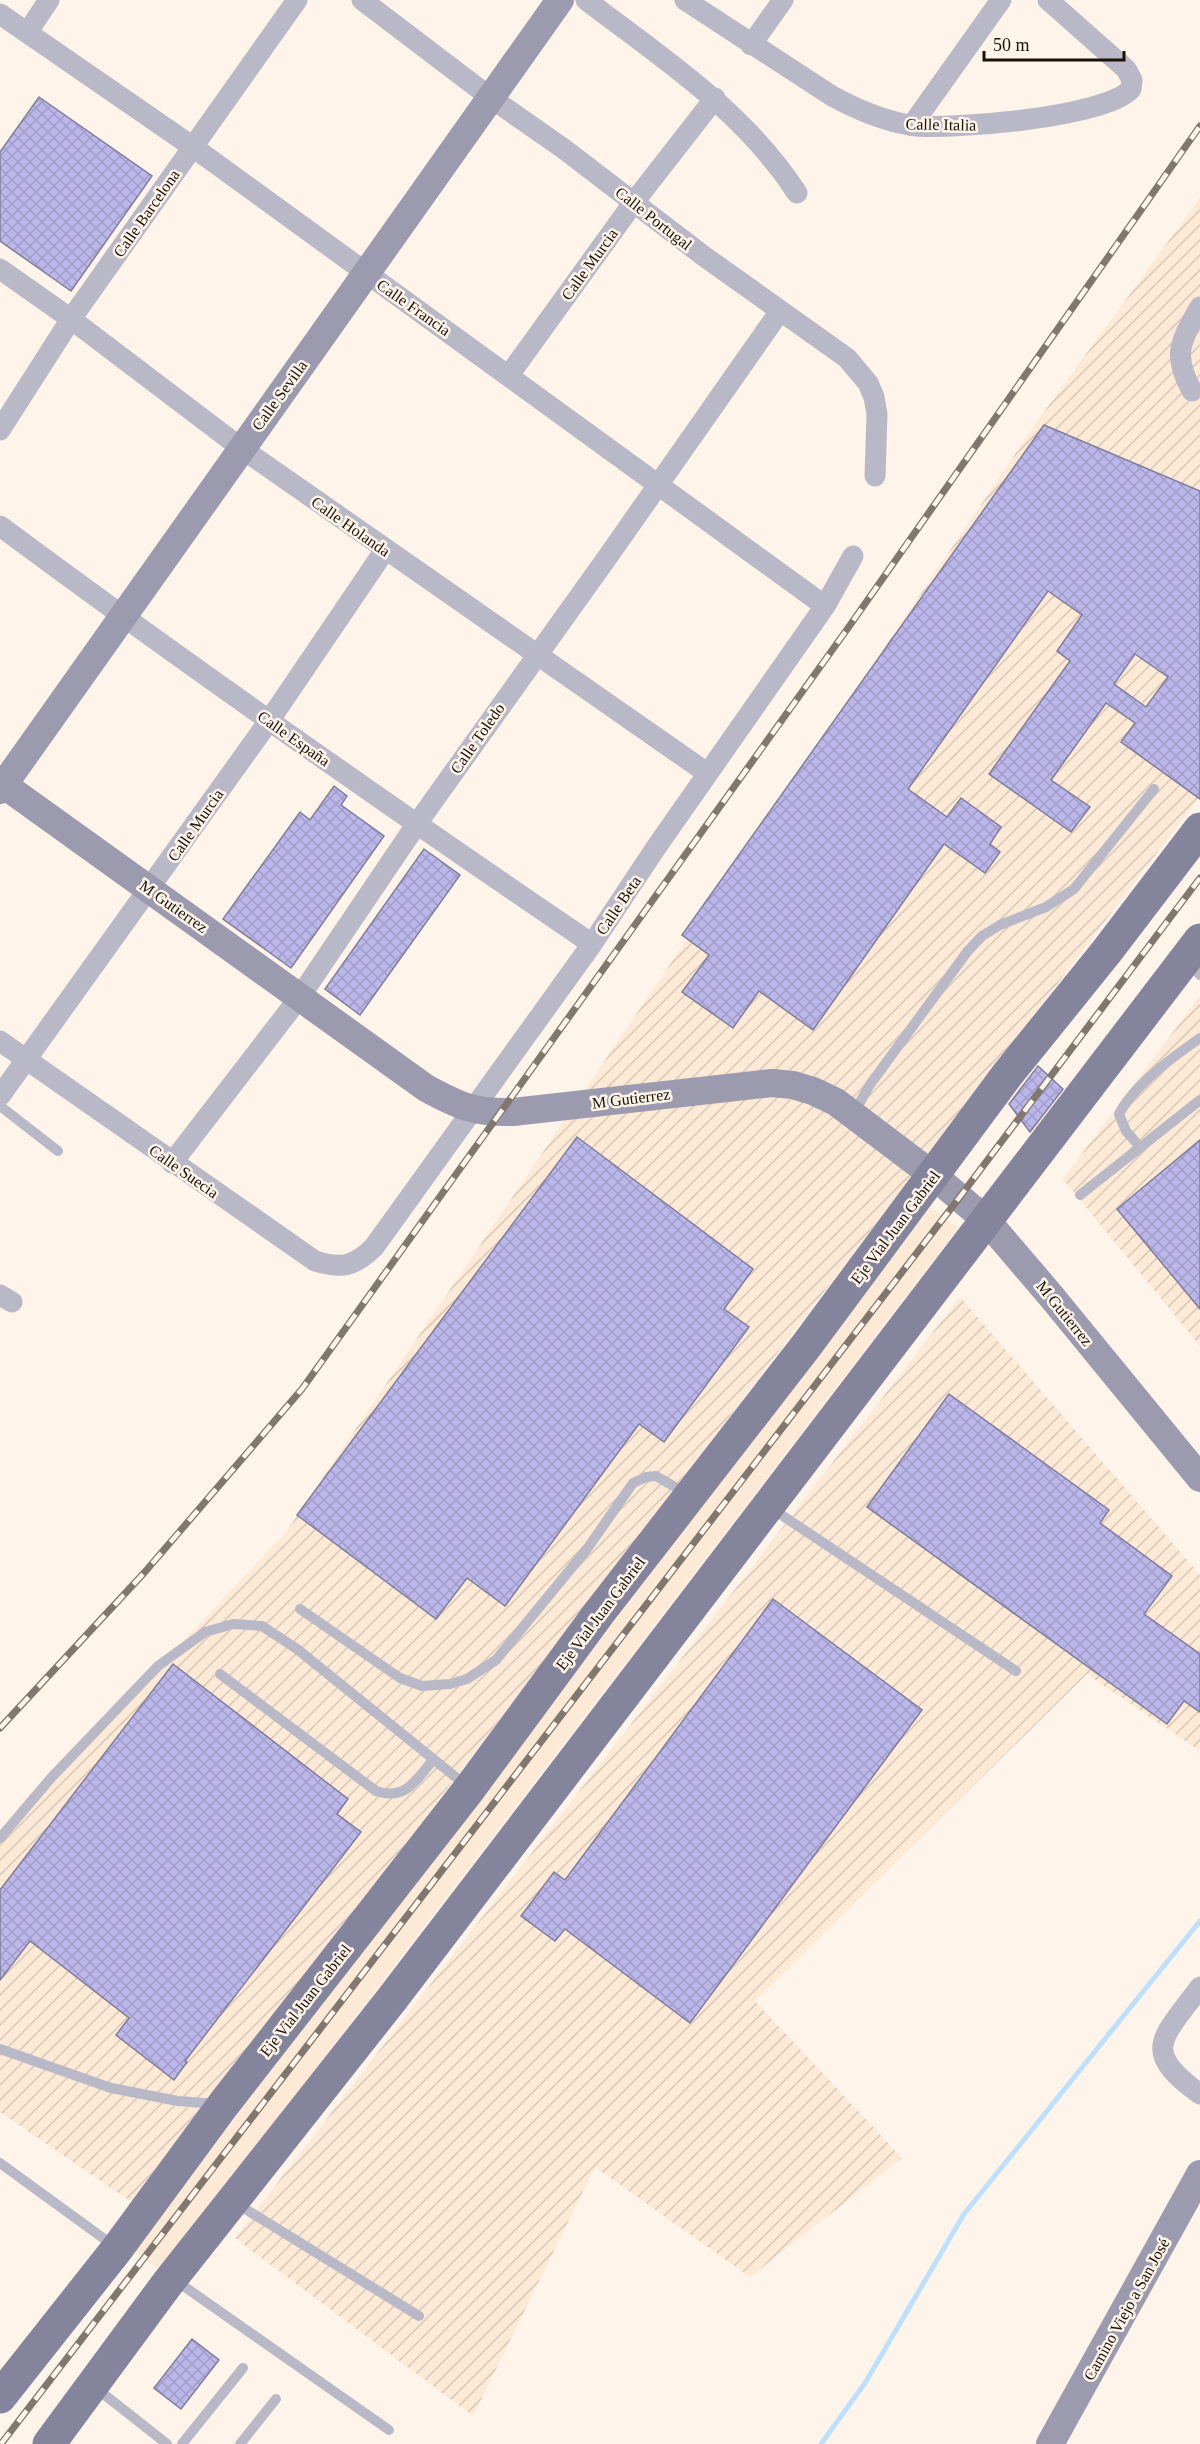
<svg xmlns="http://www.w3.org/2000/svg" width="1200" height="2444" viewBox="0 0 1200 2444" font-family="'Times New Roman',serif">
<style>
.industrial{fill:url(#industrial-furrows)}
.built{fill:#fce9d6}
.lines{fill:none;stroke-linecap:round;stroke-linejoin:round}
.stream{stroke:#bde0ff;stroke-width:5}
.building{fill:url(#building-cross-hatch);stroke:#7f7d9a;stroke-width:1.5;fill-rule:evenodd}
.lane{stroke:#b9b8c6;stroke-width:10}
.street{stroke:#b9b8c6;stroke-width:21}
.secondary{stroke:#9b9aae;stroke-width:28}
.primary{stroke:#85849d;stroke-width:33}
.rail-casing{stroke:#81776e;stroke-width:7}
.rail{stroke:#fef4ea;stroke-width:4.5;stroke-dasharray:14;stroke-linecap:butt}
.labels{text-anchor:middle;stroke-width:5;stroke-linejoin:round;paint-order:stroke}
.street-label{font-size:16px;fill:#1a1108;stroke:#fef4ea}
</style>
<defs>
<pattern id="industrial-furrows" width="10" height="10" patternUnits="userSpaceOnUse" patternTransform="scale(1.5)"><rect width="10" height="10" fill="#fce9d6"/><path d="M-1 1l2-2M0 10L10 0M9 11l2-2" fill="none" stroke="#d7c7b6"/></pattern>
<pattern id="building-cross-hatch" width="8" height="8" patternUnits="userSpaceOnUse" patternTransform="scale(1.5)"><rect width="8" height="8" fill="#bbb7ea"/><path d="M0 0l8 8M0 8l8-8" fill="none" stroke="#a09cc7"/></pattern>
</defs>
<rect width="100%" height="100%" fill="#fef4ea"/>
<path class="industrial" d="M 1200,198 L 1200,796 L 133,2203 L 0,2112 L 0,1836 L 286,1532 L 1041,416 Z
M 1200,996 L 1200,1346 L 1063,1179 Z
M 960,1297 L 1200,1575 L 1200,1751 L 1087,1674 L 755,2001 L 902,2158 L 750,2277 L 595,2167 L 473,2416 L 235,2238 Z"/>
<path class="built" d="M 931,1207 L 958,1228 L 161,2271 L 134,2250 Z"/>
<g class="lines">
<path class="stream" d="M 821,2444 L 865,2383 L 964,2214 L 1200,1921"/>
</g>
<path class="building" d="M 39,97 L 152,176 L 71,291 L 0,241 L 0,152 Z
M 1044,425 L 1200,491 L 1200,799 L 1121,742 L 1135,723 L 1106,703 L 1051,780 L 1090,807 L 1071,832 L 989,774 L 1070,661 L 1057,651 L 1082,615 L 1048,591 L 908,789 L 947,817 L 961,798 L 1001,827 L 990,844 L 1000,852 L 985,873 L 944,844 L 813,1030 L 759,991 L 733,1028 L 682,992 L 709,955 L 682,935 ZM 1135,654 L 1168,677 L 1146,707 L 1114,684 Z
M 334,786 L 347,796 L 341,805 L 384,836 L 291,968 L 223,919 L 300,812 L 310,820 Z
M 424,849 L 460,875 L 360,1015 L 325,989 Z
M 1038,1066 L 1063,1089 L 1030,1132 L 1009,1104 Z
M 577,1137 L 753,1269 L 724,1309 L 749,1327 L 664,1442 L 639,1424 L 505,1606 L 467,1578 L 436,1619 L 297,1515 Z
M 1200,1140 L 1200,1309 L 1117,1209 Z
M 949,1394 L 1109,1510 L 1100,1523 L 1172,1576 L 1144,1614 L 1200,1654 L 1200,1712 L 1184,1701 L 1167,1724 L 867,1507 Z
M 773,1599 L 922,1710 L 690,2023 L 565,1929 L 555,1941 L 521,1916 L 554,1872 L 565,1880 Z
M 173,1664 L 348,1799 L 337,1814 L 361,1832 L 185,2061 L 187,2062 L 174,2080 L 116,2035 L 129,2018 L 30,1941 L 0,1980 L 0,1890 Z
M 192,2339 L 219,2360 L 181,2409 L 154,2388 Z"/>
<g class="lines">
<path class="lane" d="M 1188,961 L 1200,975
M 0,1106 L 58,1151
M 853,1115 L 869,1086 L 967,952 L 982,936 L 1000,925 L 1046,907 L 1074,889 L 1154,789
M 1140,1147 L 1126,1131 L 1119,1114 C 1135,1084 1173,1057 1200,1038
M 1080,1195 L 1200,1100
M 771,1508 L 1016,1671
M 300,1609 L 400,1678 L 422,1686 L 450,1684 L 467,1679 L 496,1660 L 587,1549 L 633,1483 L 646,1477 L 656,1476 L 687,1494
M 220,1674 L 376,1791 C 406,1801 416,1780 433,1760
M 0,1838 L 51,1778 L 158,1666 L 205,1632 L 233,1624 L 262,1626 L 297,1649 L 468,1787
M 0,2049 L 111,2088 L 178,2101 L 217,2104
M 0,2163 L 114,2246
M 234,2202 L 419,2316
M 175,2280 L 389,2430
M 96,2388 L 167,2444
M 182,2444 L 243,2368
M 240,2444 L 276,2399"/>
<path class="street" d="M 362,0 L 491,98 L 564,149 L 705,257 L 847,358 L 868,383 L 874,397 L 877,414 L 875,476
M 586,0 C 662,58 744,111 797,193
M 685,0 L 832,96 C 856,109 881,120 909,125 C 948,131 1106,117 1131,89 L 1132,80 L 1126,69 L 1048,0
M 0,14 L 193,147 L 825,606
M 27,33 L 49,0
M 751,45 L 783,0
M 912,125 L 1001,0
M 0,269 L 71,319 L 241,448 L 707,773
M 509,375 L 634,202 L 715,98
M 1192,391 C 1172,355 1180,342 1200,307
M 0,430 L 71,319 L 297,0
M 0,526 C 194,670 392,808 592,944
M 0,1041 L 315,1261 C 341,1269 354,1267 374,1247 L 592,944 L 655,849 L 825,606 L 853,556
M 0,1096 L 269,721 L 385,550
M 172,1163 L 299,998 L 416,825 L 609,555 L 780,311
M 0,1295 L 12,1302
M 1200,1987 C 1163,2038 1139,2050 1200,2094"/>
<path class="secondary" d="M 4,785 L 426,1088 C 459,1106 474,1113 513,1112 L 772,1083 L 793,1085 L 813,1091 L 836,1102 L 934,1176 L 987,1221 L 1051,1296 L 1200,1478
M 0,790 L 560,0
M 1050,2444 L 1200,2174"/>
<path class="primary" d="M 0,2397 L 117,2249 L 223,2105 L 470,1788 L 599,1613 L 806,1346 L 1007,1075 L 1107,951 L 1200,829
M 49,2444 L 167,2284 L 392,1999 L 1200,940"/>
<g class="rail-casing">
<path id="rail" d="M 0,1728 L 144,1573 L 302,1389 L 848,628 L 1200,126
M 1,2444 L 959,1198 L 1200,878"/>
</g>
<use href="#rail" class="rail"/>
</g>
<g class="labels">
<g class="street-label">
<text transform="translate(941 124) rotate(1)" y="6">Calle Italia</text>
<text transform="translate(146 213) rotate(-55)" y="6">Calle Barcelona</text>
<text transform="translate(654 218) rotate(38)" y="6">Calle Portugal</text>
<text transform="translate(589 264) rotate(-54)" y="6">Calle Murcia</text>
<text transform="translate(414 307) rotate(35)" y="6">Calle Francia</text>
<text transform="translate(279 395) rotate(-54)" y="6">Calle Sevilla</text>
<text transform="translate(351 526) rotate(35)" y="6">Calle Holanda</text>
<text transform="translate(294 738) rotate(35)" y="6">Calle España</text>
<text transform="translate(477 738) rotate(-55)" y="6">Calle Toledo</text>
<text transform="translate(195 825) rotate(-55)" y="6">Calle Murcia</text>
<text transform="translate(618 905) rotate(-56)" y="6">Calle Beta</text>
<text transform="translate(174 906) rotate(35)" y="6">M Gutierrez</text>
<text transform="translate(631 1098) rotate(-7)" y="6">M Gutierrez</text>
<text transform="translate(184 1171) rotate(35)" y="6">Calle Suecia</text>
<text transform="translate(895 1227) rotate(-53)" y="6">Eje Vial Juan Gabriel</text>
<text transform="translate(1065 1313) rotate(51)" y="6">M Gutierrez</text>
<text transform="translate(600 1613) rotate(-53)" y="6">Eje Vial Juan Gabriel</text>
<text transform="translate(305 2000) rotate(-52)" y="6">Eje Vial Juan Gabriel</text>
<text transform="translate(1126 2309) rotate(-61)" y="6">Camino Viejo a San José</text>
</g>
</g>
<path d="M984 51v9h140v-9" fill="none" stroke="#1a1108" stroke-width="3"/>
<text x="993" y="51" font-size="18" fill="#1a1108" stroke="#fef4ea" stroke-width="4.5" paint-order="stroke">50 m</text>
</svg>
